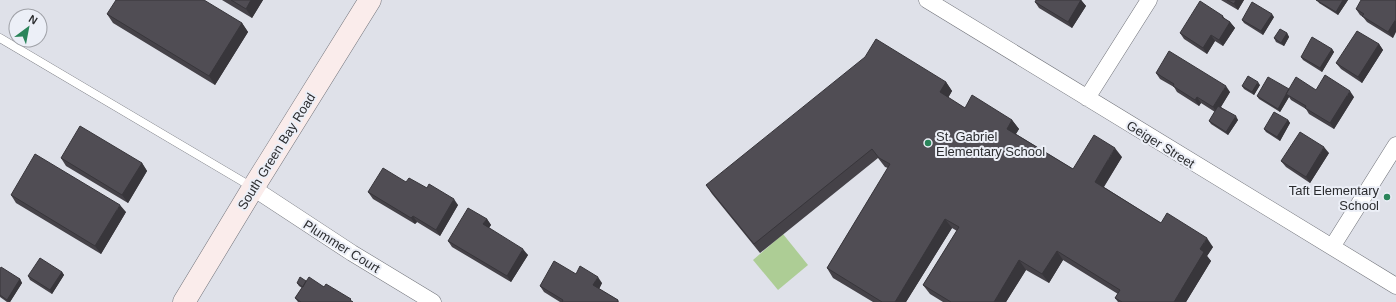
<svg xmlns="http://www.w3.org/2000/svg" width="1396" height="302" viewBox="0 0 1396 302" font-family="Helvetica,sans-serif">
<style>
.green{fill:#adcd95}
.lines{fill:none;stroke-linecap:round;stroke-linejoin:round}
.lane-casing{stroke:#707279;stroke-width:9}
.street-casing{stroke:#707279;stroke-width:17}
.secondary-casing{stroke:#707279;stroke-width:23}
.lane{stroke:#fff;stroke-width:8}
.street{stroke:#fff;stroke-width:16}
.secondary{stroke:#faeceb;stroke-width:22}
.wall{fill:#454248}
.shaded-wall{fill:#38363b}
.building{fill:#504d54;stroke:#38363b}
.poi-dot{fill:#2a845a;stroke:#eceff7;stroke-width:1.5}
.labels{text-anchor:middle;stroke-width:4;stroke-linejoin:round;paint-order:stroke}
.poi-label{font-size:13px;fill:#2b2c2f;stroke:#eceff7;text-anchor:start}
.street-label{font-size:13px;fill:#2b2c2f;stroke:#eceff7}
</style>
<rect width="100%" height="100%" fill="#dfe1e9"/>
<path class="green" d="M 783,234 L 808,265 L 778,290 L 753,260 Z"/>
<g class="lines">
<g class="lane-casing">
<path id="lane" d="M 0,38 L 252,187"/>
</g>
<g class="street-casing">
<path id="street" d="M 927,0 L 1396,286
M 1087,98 L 1149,0
M 253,188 L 352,253 L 433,302
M 1332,247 L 1396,145"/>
</g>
<g class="secondary-casing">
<path id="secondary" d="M 184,302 L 253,188 L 370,0"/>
</g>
<use href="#lane" class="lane"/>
<use href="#street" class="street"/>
<use href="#secondary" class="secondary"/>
</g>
<path class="wall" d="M 222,0 L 263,0 L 252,18 Z
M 1081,0 L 1086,6 L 1072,28 L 1039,8 L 1035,2 Z
M 1221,0 L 1244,0 L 1238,10 Z
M 1317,0 L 1348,0 L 1338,15 L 1319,3 Z
M 1396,0 L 1393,38 L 1367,22 L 1363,17 L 1360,15 L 1356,9 Z
M 107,14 L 242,23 L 248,32 L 215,85 L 113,23 Z
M 1223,16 L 1225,19 L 1230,22 L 1235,28 L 1223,46 L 1215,41 L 1207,54 L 1184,39 L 1180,33 Z
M 1274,17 L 1263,35 L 1244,23 L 1242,20 Z
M 1287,33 L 1289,37 L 1284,46 L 1276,42 L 1274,38 Z
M 1379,44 L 1383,50 L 1362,83 L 1341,69 L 1336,63 Z
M 1332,49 L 1334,52 L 1322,72 L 1303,60 L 1301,57 Z
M 1156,73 L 1230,92 L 1221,107 L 1238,120 L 1228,135 L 1211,124 L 1209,121 L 1215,112 L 1201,103 L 1199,106 L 1177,92 L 1174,87 L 1160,79 Z
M 946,82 L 952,91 L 948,98 L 965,108 L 1012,120 L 1019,129 L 1016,134 L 1073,169 L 1122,157 L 1104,187 L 1161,223 L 1213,247 L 1207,256 L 1211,261 L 1186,302 L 1118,302 L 1115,298 L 1118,294 L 1063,260 L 1049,283 L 1026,270 L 1006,302 L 943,302 L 930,294 L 923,285 L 957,231 L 952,228 L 906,302 L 873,302 L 833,278 L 827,268 L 888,168 L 885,167 L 878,158 L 760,253 L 712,194 L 706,185 Z
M 1260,85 L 1254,95 L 1244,89 L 1242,86 Z
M 1289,89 L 1316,90 L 1354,97 L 1334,129 L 1309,114 L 1306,109 L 1291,100 L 1289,97 L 1280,112 L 1259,99 L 1257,96 Z
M 1288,120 L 1290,123 L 1280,141 L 1266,132 L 1264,129 Z
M 1329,153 L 1310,183 L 1286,167 L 1281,161 Z
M 61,158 L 142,163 L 147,171 L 128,203 L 66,166 Z
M 406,182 L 427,188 L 458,205 L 440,236 L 417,222 L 415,224 L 373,199 L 368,192 Z
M 11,195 L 126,212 L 101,254 L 16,203 Z
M 487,219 L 491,225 L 489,228 L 528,255 L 511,282 L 452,247 L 448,241 Z
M 0,269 L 20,279 L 22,283 L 10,302 L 7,302 L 0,297 Z
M 62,272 L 64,275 L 52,294 L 30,280 L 28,276 Z
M 576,274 L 602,283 L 599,289 L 618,300 L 619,302 L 560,302 L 544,292 L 540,286 Z
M 306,281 L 324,287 L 353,302 L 298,302 L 295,298 L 302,288 L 299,286 L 297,283 Z"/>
<path class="shaded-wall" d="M 251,0 L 263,0 L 252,18 L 246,9 Z
M 1081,0 L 1086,6 L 1072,28 L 1068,22 Z
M 1236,0 L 1244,0 L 1238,10 L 1234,4 Z
M 1343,0 L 1348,0 L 1338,15 L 1336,12 Z
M 1272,14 L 1274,17 L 1263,35 L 1261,31 Z
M 1396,19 L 1396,32 L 1393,38 L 1388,32 Z
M 1230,22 L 1235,28 L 1223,46 L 1219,40 Z
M 242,23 L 248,32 L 215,85 L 209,76 Z
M 1287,33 L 1289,37 L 1284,46 L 1281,43 Z
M 1211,35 L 1215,41 L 1207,54 L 1203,48 Z
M 1379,44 L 1383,50 L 1362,83 L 1358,77 Z
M 1332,49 L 1334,52 L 1322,72 L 1320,68 Z
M 946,82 L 952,91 L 946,101 L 940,92 Z
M 1258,82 L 1260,85 L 1254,95 L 1252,92 Z
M 1226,86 L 1230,92 L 1217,113 L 1213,107 Z
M 1289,89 L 1286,94 L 1289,97 L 1280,112 L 1278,109 Z
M 1350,91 L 1354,97 L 1334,129 L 1330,123 Z
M 1197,97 L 1201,103 L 1199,106 L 1195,100 Z
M 1236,116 L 1238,120 L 1228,135 L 1226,132 Z
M 1012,120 L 1019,129 L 1013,138 L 1007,129 Z
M 1288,120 L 1290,123 L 1280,141 L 1277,137 Z
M 1324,147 L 1329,153 L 1310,183 L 1306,177 Z
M 1115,148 L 1122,157 L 1101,191 L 1095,182 Z
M 142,163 L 147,171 L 128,203 L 122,195 Z
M 454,199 L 458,205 L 440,236 L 436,230 Z
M 120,205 L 126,212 L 101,254 L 95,246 Z
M 413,216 L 417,222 L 415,224 L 411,218 Z
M 487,219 L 491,225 L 487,230 L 483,224 Z
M 945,219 L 952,228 L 906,302 L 895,302 Z
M 1207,238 L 1213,247 L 1207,256 L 1211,261 L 1186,302 L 1174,302 L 1200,249 Z
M 523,249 L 528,255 L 511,282 L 507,276 Z
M 1057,251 L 1063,260 L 1049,283 L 1042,274 Z
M 1019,260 L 1026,270 L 1006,302 L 994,302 Z
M 62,272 L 64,275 L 52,294 L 50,290 Z
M 598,277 L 602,283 L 598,291 L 593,285 Z
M 20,279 L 22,283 L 10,302 L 9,302 L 7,300 Z"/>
<path class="building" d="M 116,0 L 204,0 L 242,23 L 209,76 L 107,14 Z
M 231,0 L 251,0 L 246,9 Z
M 1036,0 L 1081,0 L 1068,22 L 1035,2 Z
M 1227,0 L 1236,0 L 1234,4 Z
M 1316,0 L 1343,0 L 1336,12 Z
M 1361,0 L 1396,0 L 1396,19 L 1388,32 L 1362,16 L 1364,14 L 1356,9 Z
M 1200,1 L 1223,16 L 1222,17 L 1230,22 L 1219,40 L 1211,35 L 1203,48 L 1180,33 Z
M 1252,2 L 1272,14 L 1261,31 L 1242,20 Z
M 1280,29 L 1287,33 L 1281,43 L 1274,38 Z
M 1357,31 L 1379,44 L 1358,77 L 1336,63 Z
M 1312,37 L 1332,49 L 1320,68 L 1301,57 Z
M 876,39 L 946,82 L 940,92 L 965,108 L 972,95 L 1012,120 L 1007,129 L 1073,169 L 1094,135 L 1115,148 L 1095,182 L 1161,223 L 1167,213 L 1207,238 L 1200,249 L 1204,252 L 1174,302 L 1122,302 L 1115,298 L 1120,290 L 1057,251 L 1042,274 L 1019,260 L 994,302 L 951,302 L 923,285 L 959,227 L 945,219 L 895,302 L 882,302 L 827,268 L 890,164 L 879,158 L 872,149 L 754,244 L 706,185 L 865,57 Z
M 1169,51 L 1226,86 L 1213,107 L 1197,97 L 1195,100 L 1173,86 L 1174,84 L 1156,73 Z
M 1325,75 L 1350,91 L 1330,123 L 1305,108 L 1306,106 L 1286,94 L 1296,77 L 1316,90 Z
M 1248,76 L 1258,82 L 1252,92 L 1242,86 Z
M 1268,77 L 1289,89 L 1278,109 L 1257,96 Z
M 1218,106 L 1236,116 L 1226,132 L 1209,121 Z
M 1274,112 L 1288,120 L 1277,137 L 1264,129 Z
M 80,126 L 142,163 L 122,195 L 61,158 Z
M 1300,132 L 1324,147 L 1306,177 L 1281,161 Z
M 35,154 L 120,205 L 95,246 L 11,195 Z
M 383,168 L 406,182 L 409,178 L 427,188 L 429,184 L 454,199 L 436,230 L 413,216 L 411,218 L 368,192 Z
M 468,208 L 487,219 L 483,224 L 523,249 L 507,276 L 448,241 Z
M 40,258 L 62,272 L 50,290 L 28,276 Z
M 554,261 L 576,274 L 580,266 L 598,277 L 593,285 L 618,300 L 617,302 L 562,302 L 563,300 L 540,286 Z
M 1,267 L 20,279 L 7,300 L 0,295 L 0,269 Z
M 300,277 L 306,281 L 303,287 L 297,283 Z
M 309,277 L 324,287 L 326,284 L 351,299 L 350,300 L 353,302 L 301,302 L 295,298 Z"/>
<g class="poi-dot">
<circle cx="928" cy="143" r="4"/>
<circle cx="1387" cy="197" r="4"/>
</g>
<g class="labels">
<g class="poi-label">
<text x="936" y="141">St. Gabriel<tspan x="936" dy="15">Elementary School</tspan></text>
<text x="1379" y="195" text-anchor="end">Taft Elementary<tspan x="1379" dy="15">School</tspan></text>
</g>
<g class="street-label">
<text transform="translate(1161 144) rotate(32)" y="5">Geiger Street</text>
<text transform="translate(276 151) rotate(-58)" y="5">South Green Bay Road</text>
<text transform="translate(342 246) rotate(32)" y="5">Plummer Court</text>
</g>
</g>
<g transform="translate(28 28) rotate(32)"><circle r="19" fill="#eceff7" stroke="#9fa1a7"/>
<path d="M0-3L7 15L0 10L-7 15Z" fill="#2a845a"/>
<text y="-6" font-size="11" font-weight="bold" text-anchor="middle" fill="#2b2c2f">N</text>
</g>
</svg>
